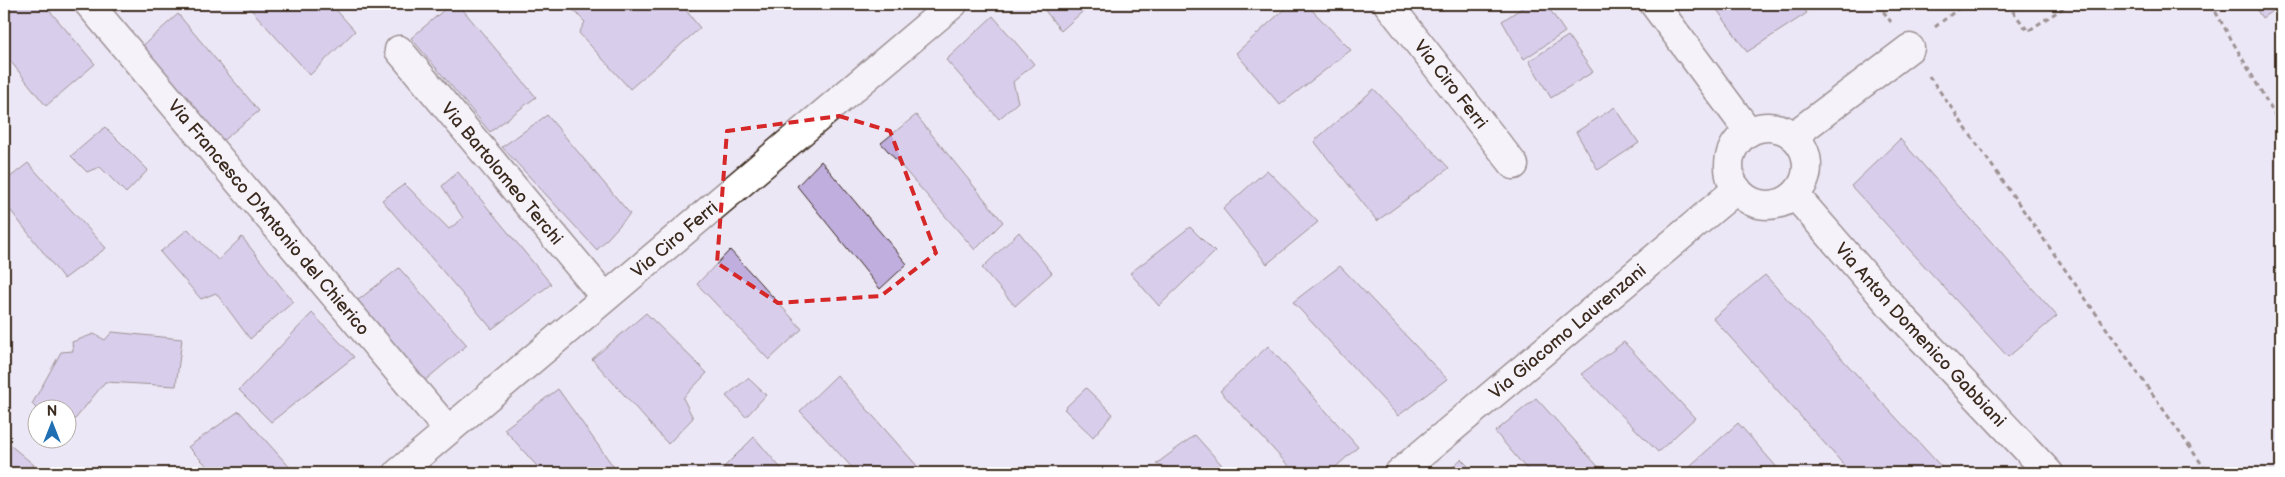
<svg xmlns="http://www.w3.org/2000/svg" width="2285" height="477" viewBox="0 0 2285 477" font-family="'Balsamiq Sans',sans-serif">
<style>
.building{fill:#bfaede;stroke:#3b2a1e}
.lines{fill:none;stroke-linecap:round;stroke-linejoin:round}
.street-casing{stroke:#3b2a1e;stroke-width:31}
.path{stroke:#3b2a1e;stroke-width:3;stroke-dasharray:5 4;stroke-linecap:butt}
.street{stroke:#fff;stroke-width:28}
.marked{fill:none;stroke:#d62828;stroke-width:4;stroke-dasharray:10 6;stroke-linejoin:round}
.labels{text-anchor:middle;stroke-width:4;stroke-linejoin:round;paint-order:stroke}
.street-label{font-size:18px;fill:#3b2a1e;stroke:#fff}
</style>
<rect width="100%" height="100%" fill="#ece7f5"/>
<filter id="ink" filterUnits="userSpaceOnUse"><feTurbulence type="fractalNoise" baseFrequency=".02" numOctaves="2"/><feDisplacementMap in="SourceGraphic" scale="10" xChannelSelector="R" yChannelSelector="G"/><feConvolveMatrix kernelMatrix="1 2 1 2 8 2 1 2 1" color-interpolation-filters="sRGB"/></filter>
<g filter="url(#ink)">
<path class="building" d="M 4,4 L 44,4 L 95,64 L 46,106 L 4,53 Z
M 246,4 L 331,4 L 355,31 L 310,75 Z
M 451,4 L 458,4 L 536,97 L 490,132 L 411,38 Z
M 567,4 L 681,4 L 700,28 L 630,89 L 579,33 L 585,22 Z
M 1040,4 L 1091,4 L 1061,31 Z
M 1290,4 L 1306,4 L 1351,50 L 1280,105 L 1236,53 Z
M 1528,4 L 1546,4 L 1565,32 L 1524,59 L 1502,21 Z
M 1713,4 L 1800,4 L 1807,13 L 1747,52 Z
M 2253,4 L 2281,4 L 2281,5 L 2262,18 Z
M 178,14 L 259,111 L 221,142 L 139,49 Z
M 993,16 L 1034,64 L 1013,82 L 1018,102 L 999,119 L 946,60 Z
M 1568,36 L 1593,72 L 1551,98 L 1529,61 Z
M 1374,89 L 1449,168 L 1377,221 L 1314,141 Z
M 1615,107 L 1639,143 L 1598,170 L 1576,132 Z
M 547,115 L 630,214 L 597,250 L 502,147 Z
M 916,115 L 1003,222 L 975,250 L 881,143 Z
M 105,127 L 148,170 L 126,193 L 100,167 L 87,172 L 71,156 Z
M 1900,139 L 2057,316 L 2008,357 L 1851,186 Z
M 821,161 L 907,264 L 880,289 L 797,186 Z
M 28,163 L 106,248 L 64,279 L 4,202 L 4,182 Z
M 1267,170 L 1318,222 L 1267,264 L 1223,209 Z
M 458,172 L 551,284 L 492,329 L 382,200 L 405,184 L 449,229 L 463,218 L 442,186 Z
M 1190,227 L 1215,252 L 1159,306 L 1130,273 Z
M 188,229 L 218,260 L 242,237 L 293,302 L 250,339 L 216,293 L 201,299 L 160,252 Z
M 1019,232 L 1052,273 L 1015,306 L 982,268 Z
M 730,250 L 802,329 L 769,360 L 697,284 Z
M 1340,266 L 1447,379 L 1398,416 L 1293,302 Z
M 399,268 L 467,345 L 422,383 L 353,304 Z
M 1765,275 L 1947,473 L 1851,473 L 1713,318 Z
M 312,313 L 354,357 L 271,422 L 239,390 Z
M 646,313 L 707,373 L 683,398 L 693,418 L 668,444 L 592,359 Z
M 112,332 L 182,339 L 176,386 L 105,382 L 68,428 L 68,410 L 38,410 L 32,404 L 61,352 L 73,351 L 72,342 L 94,334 L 105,340 Z
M 1624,342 L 1695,418 L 1658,452 L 1581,374 Z
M 1268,346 L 1358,447 L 1329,473 L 1295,473 L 1220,391 Z
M 837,375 L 918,467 L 912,473 L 857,473 L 800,411 Z
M 748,378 L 766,395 L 746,417 L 726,396 Z
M 1086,388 L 1113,414 L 1093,437 L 1064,409 Z
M 558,389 L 618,473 L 543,473 L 504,429 Z
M 1536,398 L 1604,473 L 1530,473 L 1495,432 Z
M 239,411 L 295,473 L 214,473 L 188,447 Z
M 1738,423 L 1782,473 L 1696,473 L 1691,465 Z
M 1195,435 L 1229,473 L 1162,473 L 1169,468 L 1156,464 Z
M 754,437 L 785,473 L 718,473 Z
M 4,440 L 34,465 L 29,473 L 4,473 Z
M 1461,459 L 1475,473 L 1446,473 Z"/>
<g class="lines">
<g class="street-casing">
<g id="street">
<path id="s1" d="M 89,4 L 448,430"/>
<path id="s2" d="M 1388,4 L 1514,165"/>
<path d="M 1654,4 L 1749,132"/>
<path id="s3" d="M 399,50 L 605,297"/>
<circle cx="1768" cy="166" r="39"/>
<path d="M 1793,136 L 1910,48"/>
<path id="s4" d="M 1795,195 L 1894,309 L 2049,473"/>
<path id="s5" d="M 398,473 L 953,4"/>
<path id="s6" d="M 1399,473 L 1737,189"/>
</g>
</g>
<path class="path" d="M 1878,4 L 1891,22
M 2007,4 L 2028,31 L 2069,4
M 2211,4 L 2281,126
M 1935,27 L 1964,4
M 1929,76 L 2208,473"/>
<use href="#street" class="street"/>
</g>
</g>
<path d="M0 0H2285V477H0ZM 839,116 L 890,131 L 936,253 L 881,296 L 778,303 L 717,263 L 727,131 Z" fill="#ece7f5" fill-opacity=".55" fill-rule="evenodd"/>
<path class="marked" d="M 839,116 L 890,131 L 936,253 L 881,296 L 778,303 L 717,263 L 727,131 Z"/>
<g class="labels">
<g class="street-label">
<text dy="6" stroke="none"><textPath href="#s2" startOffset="102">Via Ciro Ferri</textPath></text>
<text dy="6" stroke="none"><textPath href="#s3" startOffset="161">Via Bartolomeo Terchi</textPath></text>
<text dy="6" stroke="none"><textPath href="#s1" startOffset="279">Via Francesco D'Antonio del Chierico</textPath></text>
<text dy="6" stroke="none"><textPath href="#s5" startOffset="362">Via Ciro Ferri</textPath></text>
<text dy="6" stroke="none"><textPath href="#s6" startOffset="220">Via Giacomo Laurenzani</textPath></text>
<text dy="6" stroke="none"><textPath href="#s4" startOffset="188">Via Anton Domenico Gabbiani</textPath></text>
</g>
</g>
<rect width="2285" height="477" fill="none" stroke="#fff" stroke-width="20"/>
<rect x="10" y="10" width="2265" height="457" fill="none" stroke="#3b2a1e" stroke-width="2" filter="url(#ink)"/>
<g transform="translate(52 424)"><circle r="24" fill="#ffffff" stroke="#b1aaa5"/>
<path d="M0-4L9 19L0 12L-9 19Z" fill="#1f6fb2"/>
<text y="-8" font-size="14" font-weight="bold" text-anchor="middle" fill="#3b2a1e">N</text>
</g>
</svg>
